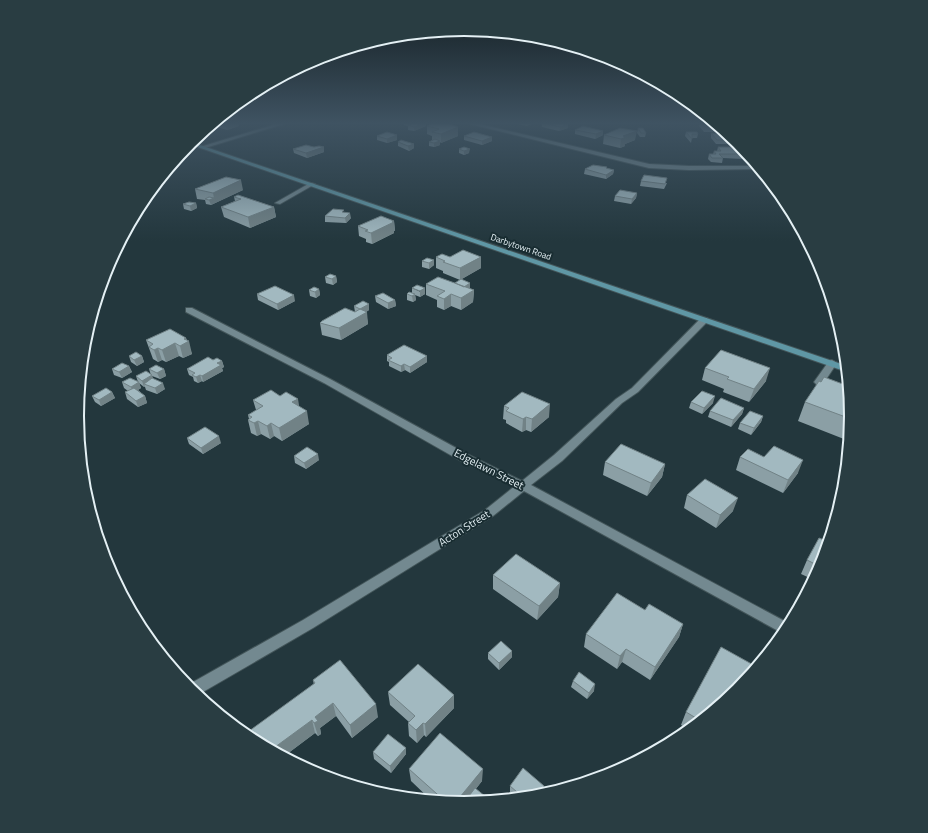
<svg xmlns="http://www.w3.org/2000/svg" width="928" height="833" viewBox="0 0 928 833" font-family="'Titillium Web',sans-serif">
<style>
.lines{fill:none;stroke-linecap:round;stroke-linejoin:round}
.service-casing{stroke:#435559;stroke-width:2}
.minor-casing{stroke:#435559;stroke-width:2}
.secondary-casing{stroke:#435559;stroke-width:2}
.service{fill:#738990;fill-rule:evenodd}
.minor{fill:#738990;fill-rule:evenodd}
.secondary{fill:#5f97a5;fill-rule:evenodd}
.wall{fill:#8b9fa5}
.shaded-wall{fill:#718286}
.building{fill:#a2b9c0;stroke:#718286}
.labels{text-anchor:middle;stroke-width:4;stroke-linejoin:round;paint-order:stroke}
.far-street-label{font-size:9px;fill:#e4f0f4;stroke:#192d32}
.street-label{font-size:11px;fill:#e4f0f4;stroke:#192d32}
.rim{fill:none;stroke:#e4f0f4;stroke-width:2}
</style>
<rect width="100%" height="100%" fill="#23373d"/>
<g class="lines">
<g class="service-casing">
<path id="service" d="M 310,183 L 315,184 L 280,204 L 275,203 Z
M 832,360 L 837,363 L 825,381 L 849,389 L 849,395 L 816,384 L 814,382 L 829,361 Z"/>
</g>
<g class="minor-casing">
<path id="minor" d="M 276,124 L 284,124 L 205,148 L 200,147 Z
M 470,124 L 479,124 L 649,164 L 689,166 L 758,166 L 760,169 L 689,170 L 649,168 Z
M 186,308 L 192,308 L 330,379 L 469,455 L 522,481 L 554,455 L 616,399 L 632,388 L 701,318 L 707,318 L 707,322 L 638,392 L 622,403 L 562,461 L 531,485 L 790,624 L 784,634 L 782,633 L 524,491 L 493,516 L 313,628 L 196,696 L 186,686 L 303,620 L 485,510 L 515,486 L 461,461 L 324,383 L 186,312 Z"/>
</g>
<g class="secondary-casing">
<path id="secondary" d="M 191,142 L 847,366 L 847,372 L 189,144 Z"/>
</g>
<use href="#service" class="service"/>
<use href="#minor" class="minor"/>
<use href="#secondary" class="secondary"/>
</g>
<path class="wall" d="M 216,124 L 239,124 L 239,126 L 227,130 L 217,127 Z
M 404,124 L 426,124 L 426,126 L 414,131 L 408,130 L 408,126 L 404,125 Z
M 432,124 L 451,124 L 458,136 L 441,143 L 440,142 L 440,145 L 434,147 L 429,146 L 429,142 L 432,140 L 432,136 L 427,134 L 427,126 Z
M 518,124 L 531,124 L 527,126 Z
M 542,124 L 568,124 L 568,128 L 559,131 L 542,127 Z
M 700,124 L 715,124 L 720,128 L 719,132 L 704,132 L 699,126 Z
M 638,128 L 646,133 L 645,137 L 640,137 L 637,133 Z
M 575,130 L 603,135 L 595,139 L 575,134 Z
M 686,132 L 698,134 L 697,138 L 692,138 L 691,143 L 685,136 Z
M 711,133 L 732,140 L 731,144 L 716,144 L 711,138 Z
M 397,135 L 397,140 L 387,143 L 377,140 L 377,136 Z
M 604,135 L 635,140 L 625,144 L 625,146 L 620,148 L 603,144 Z
M 464,136 L 492,137 L 492,141 L 482,145 L 464,140 Z
M 398,142 L 414,148 L 409,151 L 398,146 Z
M 464,147 L 469,153 L 464,155 L 459,153 L 459,149 Z
M 718,147 L 736,149 L 745,154 L 744,159 L 723,158 L 722,163 L 711,162 L 708,159 L 709,154 L 713,154 L 714,151 L 717,151 Z
M 293,149 L 324,152 L 307,158 L 294,153 Z
M 607,167 L 607,168 L 614,170 L 613,174 L 606,179 L 584,174 L 585,169 Z
M 641,181 L 667,183 L 664,189 L 640,186 Z
M 195,189 L 243,190 L 211,205 L 206,204 L 205,200 L 197,199 Z
M 637,193 L 636,198 L 631,204 L 614,201 L 615,196 Z
M 234,197 L 274,207 L 276,217 L 250,228 L 224,217 L 221,207 L 235,201 Z
M 196,203 L 197,208 L 191,211 L 184,209 L 183,204 Z
M 344,213 L 351,218 L 346,223 L 325,222 L 325,216 Z
M 394,221 L 395,231 L 394,231 L 394,233 L 372,244 L 366,242 L 366,239 L 359,236 L 358,226 Z
M 436,257 L 481,268 L 460,280 L 443,273 L 443,271 L 436,268 Z
M 427,258 L 434,265 L 429,269 L 422,267 L 422,261 Z
M 336,276 L 337,282 L 333,285 L 326,283 L 325,277 Z
M 470,283 L 470,289 L 474,290 L 473,302 L 461,310 L 451,306 L 444,310 L 437,307 L 437,300 L 426,295 L 426,284 Z
M 412,288 L 425,294 L 420,297 L 415,295 L 416,300 L 413,302 L 407,300 L 407,294 L 412,293 Z
M 319,289 L 320,295 L 316,298 L 310,296 L 309,290 Z
M 257,294 L 295,301 L 278,310 L 258,300 Z
M 375,296 L 395,300 L 396,306 L 388,309 L 376,302 Z
M 369,304 L 369,310 L 366,312 L 368,324 L 341,340 L 322,335 L 320,323 L 355,312 L 356,312 L 355,312 L 354,306 Z
M 186,338 L 192,354 L 183,358 L 179,356 L 166,362 L 162,360 L 158,362 L 153,359 L 146,340 Z
M 387,355 L 427,362 L 410,373 L 405,370 L 401,372 L 389,366 L 389,362 L 387,361 Z
M 129,356 L 142,356 L 144,362 L 137,366 L 131,362 Z
M 213,360 L 222,361 L 224,367 L 222,368 L 223,371 L 203,382 L 202,381 L 198,383 L 194,381 L 193,377 L 189,375 L 187,369 Z
M 129,366 L 132,372 L 122,378 L 114,375 L 112,369 Z
M 705,368 L 766,381 L 749,402 L 723,392 L 724,389 L 702,380 Z
M 149,369 L 164,369 L 166,376 L 160,379 L 152,376 L 153,379 L 165,389 L 157,394 L 146,390 L 145,387 L 144,387 L 139,383 L 141,388 L 138,390 L 145,396 L 147,403 L 138,407 L 127,399 L 125,392 L 128,391 L 124,388 L 122,382 L 138,382 L 136,376 L 151,375 Z
M 821,382 L 852,417 L 849,441 L 798,421 L 805,402 Z
M 112,392 L 115,398 L 101,406 L 95,402 L 92,396 Z
M 280,396 L 299,407 L 309,424 L 282,441 L 274,436 L 270,439 L 261,434 L 257,436 L 251,433 L 248,420 L 249,419 L 248,415 L 256,410 L 253,400 Z
M 691,402 L 713,403 L 702,414 L 689,408 Z
M 504,406 L 549,417 L 531,432 L 526,430 L 522,432 L 506,423 L 506,420 L 503,419 Z
M 744,408 L 742,414 L 731,427 L 708,417 L 710,411 Z
M 763,416 L 761,422 L 751,435 L 738,429 L 740,423 Z
M 187,438 L 221,443 L 203,454 L 189,444 Z
M 294,456 L 319,460 L 306,469 L 295,463 Z
M 740,457 L 798,473 L 783,493 L 736,470 Z
M 605,462 L 665,464 L 662,477 L 647,496 L 603,475 Z
M 687,495 L 733,511 L 716,528 L 684,508 Z
M 807,560 L 822,565 L 814,580 L 801,574 Z
M 493,575 L 560,583 L 558,597 L 537,620 L 493,589 Z
M 645,610 L 683,624 L 679,637 L 650,680 L 622,662 L 617,669 L 584,647 L 586,634 Z
M 512,651 L 512,657 L 499,670 L 488,659 L 488,653 Z
M 313,680 L 378,717 L 352,738 L 336,716 L 320,728 L 321,734 L 318,736 L 315,733 L 283,757 L 246,737 L 245,734 L 314,685 Z
M 573,681 L 594,691 L 587,699 L 571,687 Z
M 738,691 L 690,730 L 681,725 L 686,712 Z
M 388,692 L 454,695 L 454,708 L 426,737 L 424,735 L 417,743 L 409,736 L 408,723 L 409,722 L 390,705 Z
M 373,752 L 406,754 L 391,773 L 374,759 Z
M 409,769 L 482,781 L 464,804 L 432,801 L 411,781 Z
M 510,786 L 544,786 L 543,792 L 539,797 L 517,799 L 510,792 Z"/>
<path class="shaded-wall" d="M 232,124 L 239,124 L 239,126 L 227,130 L 226,126 Z
M 421,124 L 426,124 L 426,126 L 414,131 L 414,127 Z
M 449,124 L 451,124 L 451,130 L 458,127 L 458,136 L 441,143 L 441,134 Z
M 567,124 L 568,124 L 568,128 L 559,131 L 560,127 Z
M 603,131 L 603,135 L 595,139 L 596,134 Z
M 637,131 L 635,140 L 625,144 L 625,146 L 620,148 L 621,139 L 623,136 Z
M 397,135 L 397,140 L 387,143 L 387,139 Z
M 492,137 L 492,141 L 482,145 L 482,141 Z
M 440,141 L 440,145 L 434,147 L 434,143 Z
M 414,144 L 414,148 L 409,151 L 408,146 Z
M 324,147 L 324,152 L 307,158 L 306,153 Z
M 470,149 L 469,153 L 464,155 L 464,151 Z
M 614,170 L 613,174 L 606,179 L 606,175 Z
M 241,180 L 243,190 L 211,205 L 209,200 L 214,198 L 213,193 Z
M 637,193 L 636,198 L 631,204 L 632,199 Z
M 196,203 L 197,208 L 191,211 L 190,206 Z
M 274,207 L 276,217 L 250,228 L 248,217 Z
M 350,213 L 351,218 L 346,223 L 345,218 Z
M 394,221 L 395,231 L 394,231 L 394,233 L 372,244 L 371,233 Z
M 481,257 L 481,268 L 460,280 L 460,268 Z
M 434,260 L 434,265 L 429,269 L 429,263 Z
M 336,276 L 337,282 L 333,285 L 332,279 Z
M 470,283 L 470,289 L 461,294 L 461,288 Z
M 425,288 L 425,294 L 420,297 L 420,291 Z
M 319,289 L 320,295 L 316,298 L 315,292 Z
M 474,290 L 473,302 L 461,310 L 461,298 Z
M 415,294 L 416,300 L 413,302 L 412,296 Z
M 451,294 L 451,306 L 444,310 L 444,299 Z
M 294,295 L 295,301 L 278,310 L 277,304 Z
M 395,300 L 396,306 L 388,309 L 388,303 Z
M 369,304 L 369,310 L 361,315 L 360,309 Z
M 367,312 L 368,324 L 341,340 L 339,328 Z
M 186,338 L 187,342 L 189,341 L 192,354 L 183,358 L 180,346 L 184,339 Z
M 175,343 L 179,356 L 166,362 L 162,350 Z
M 158,348 L 162,360 L 158,362 L 154,350 Z
M 142,356 L 144,362 L 137,366 L 134,360 Z
M 427,356 L 427,362 L 410,373 L 410,367 Z
M 222,361 L 224,367 L 222,368 L 223,371 L 203,382 L 202,376 L 217,363 Z
M 404,364 L 405,370 L 401,372 L 401,366 Z
M 129,366 L 132,372 L 122,378 L 119,372 Z
M 770,368 L 766,381 L 749,402 L 754,389 Z
M 164,369 L 166,376 L 160,379 L 157,373 Z
M 152,375 L 154,382 L 144,384 L 145,387 L 144,387 L 142,381 Z
M 200,375 L 202,381 L 198,383 L 196,377 Z
M 139,382 L 141,388 L 133,393 L 131,387 Z
M 163,383 L 165,389 L 157,394 L 155,388 Z
M 112,392 L 115,398 L 101,406 L 99,400 Z
M 145,396 L 147,403 L 138,407 L 136,401 Z
M 715,396 L 713,403 L 702,414 L 704,408 Z
M 298,399 L 300,411 L 292,402 Z
M 550,404 L 549,417 L 531,432 L 532,419 Z
M 744,408 L 742,414 L 731,427 L 733,420 Z
M 307,411 L 309,424 L 282,441 L 279,428 Z
M 763,416 L 761,422 L 751,435 L 754,428 Z
M 526,417 L 526,430 L 522,432 L 523,419 Z
M 258,421 L 261,434 L 257,436 L 254,423 Z
M 271,423 L 274,436 L 270,439 L 267,426 Z
M 219,436 L 221,443 L 203,454 L 201,448 Z
M 318,454 L 319,460 L 306,469 L 304,463 Z
M 803,460 L 798,473 L 783,493 L 788,480 Z
M 665,464 L 662,477 L 647,496 L 651,483 Z
M 738,498 L 733,511 L 716,528 L 720,515 Z
M 560,583 L 558,597 L 537,620 L 539,606 Z
M 683,624 L 679,637 L 650,680 L 655,667 Z
M 626,649 L 622,662 L 617,669 L 620,656 Z
M 512,651 L 512,657 L 499,670 L 499,663 Z
M 595,684 L 594,691 L 587,699 L 589,693 Z
M 454,695 L 454,708 L 426,737 L 425,724 Z
M 333,703 L 336,716 L 320,728 L 321,734 L 318,736 L 314,723 L 315,717 Z
M 376,704 L 378,717 L 352,738 L 350,725 Z
M 312,720 L 315,733 L 283,757 L 271,750 Z
M 423,723 L 424,735 L 417,743 L 416,730 Z
M 406,748 L 406,754 L 391,773 L 390,766 Z
M 483,769 L 482,781 L 464,804 L 455,803 Z
M 544,786 L 543,792 L 540,796 L 536,797 Z"/>
<path class="building" d="M 221,124 L 232,124 L 226,126 Z
M 411,124 L 421,124 L 414,127 L 408,125 Z
M 432,124 L 449,124 L 458,127 L 441,134 L 432,132 L 439,129 L 427,126 Z
M 548,124 L 567,124 L 560,127 Z
M 702,124 L 715,124 L 720,127 L 705,127 Z
M 583,126 L 603,131 L 596,134 L 575,130 Z
M 620,128 L 637,131 L 623,136 L 626,137 L 621,139 L 604,135 Z
M 638,128 L 643,128 L 646,133 L 641,133 Z
M 387,132 L 397,135 L 387,139 L 377,136 Z
M 474,132 L 492,137 L 482,141 L 464,136 Z
M 686,132 L 697,132 L 698,134 L 692,134 L 692,139 Z
M 711,133 L 725,135 L 732,140 L 717,140 Z
M 435,139 L 440,141 L 434,143 L 429,142 Z
M 401,140 L 414,144 L 408,146 L 398,142 Z
M 306,145 L 314,147 L 319,146 L 324,147 L 306,153 L 293,149 Z
M 464,147 L 470,149 L 464,151 L 459,149 Z
M 718,147 L 735,147 L 736,149 L 741,149 L 745,154 L 719,154 L 723,158 L 712,158 L 709,154 L 716,154 L 714,151 L 721,151 Z
M 593,165 L 607,167 L 606,168 L 614,170 L 606,175 L 585,169 Z
M 644,175 L 667,178 L 665,184 L 641,181 Z
M 226,177 L 241,180 L 213,193 L 195,189 Z
M 620,190 L 637,193 L 632,199 L 615,196 Z
M 238,195 L 274,207 L 248,217 L 221,207 L 241,199 L 234,197 Z
M 209,197 L 214,198 L 209,200 L 205,199 Z
M 189,202 L 196,203 L 190,206 L 183,204 Z
M 333,209 L 344,210 L 342,212 L 350,213 L 345,218 L 325,216 Z
M 381,216 L 394,221 L 392,222 L 394,222 L 371,233 L 365,231 L 368,230 L 358,226 Z
M 463,250 L 481,257 L 460,268 L 443,262 L 445,261 L 436,257 L 442,254 L 450,257 Z
M 427,258 L 434,260 L 429,263 L 422,261 Z
M 330,274 L 336,276 L 332,279 L 325,277 Z
M 438,277 L 474,290 L 461,298 L 451,294 L 444,299 L 437,296 L 445,291 L 426,284 Z
M 461,279 L 470,283 L 464,287 L 455,283 Z
M 417,285 L 425,288 L 420,291 L 412,288 Z
M 275,286 L 294,295 L 277,304 L 257,294 Z
M 314,287 L 319,289 L 315,292 L 309,290 Z
M 409,292 L 415,294 L 412,296 L 407,294 Z
M 383,293 L 395,300 L 388,303 L 375,296 Z
M 363,301 L 369,304 L 360,309 L 354,306 Z
M 345,308 L 355,312 L 360,309 L 367,312 L 339,328 L 320,323 L 322,321 Z
M 170,329 L 186,338 L 184,339 L 189,341 L 180,346 L 175,343 L 162,350 L 158,348 L 154,350 L 149,347 L 153,344 L 146,340 Z
M 404,345 L 427,356 L 410,367 L 404,364 L 401,366 L 388,360 L 392,358 L 387,355 Z
M 721,350 L 770,368 L 754,389 L 727,379 L 729,377 L 705,368 Z
M 136,352 L 142,356 L 134,360 L 129,356 Z
M 208,357 L 213,360 L 217,358 L 222,361 L 217,363 L 221,365 L 202,376 L 200,375 L 196,377 L 192,375 L 195,373 L 187,369 Z
M 122,363 L 129,366 L 119,372 L 112,369 Z
M 156,365 L 164,369 L 157,373 L 149,369 Z
M 146,371 L 152,375 L 142,381 L 136,376 Z
M 824,377 L 848,386 L 849,391 L 848,392 L 849,393 L 851,419 L 805,402 L 819,381 L 821,382 Z
M 130,378 L 139,382 L 131,387 L 122,382 Z
M 152,378 L 163,383 L 155,388 L 144,384 Z
M 106,388 L 112,392 L 99,400 L 92,396 Z
M 134,388 L 145,396 L 136,401 L 125,392 Z
M 271,390 L 280,396 L 286,392 L 298,399 L 292,402 L 307,411 L 279,428 L 271,423 L 267,426 L 258,421 L 254,423 L 248,420 L 252,417 L 248,415 L 263,406 L 253,400 Z
M 702,391 L 715,396 L 704,408 L 691,402 Z
M 522,392 L 550,404 L 532,419 L 526,417 L 523,419 L 506,411 L 509,408 L 504,406 Z
M 721,398 L 744,408 L 733,420 L 710,411 Z
M 750,411 L 763,416 L 754,428 L 740,423 Z
M 205,427 L 219,436 L 201,448 L 187,438 Z
M 621,444 L 665,464 L 651,483 L 605,462 Z
M 774,446 L 803,460 L 788,480 L 740,457 L 748,449 L 764,457 Z
M 307,447 L 318,454 L 304,463 L 294,456 Z
M 705,479 L 738,498 L 720,515 L 687,495 Z
M 819,538 L 829,542 L 821,567 L 807,560 Z
M 516,554 L 560,583 L 539,606 L 493,575 Z
M 617,593 L 645,610 L 649,604 L 683,624 L 655,667 L 626,649 L 620,656 L 586,634 Z
M 501,641 L 512,651 L 499,663 L 488,653 Z
M 721,647 L 757,667 L 738,691 L 701,721 L 686,712 Z
M 340,660 L 376,704 L 350,725 L 333,703 L 315,717 L 318,721 L 314,723 L 312,720 L 271,750 L 248,738 L 245,734 L 315,683 L 313,680 Z
M 418,664 L 454,695 L 425,724 L 423,723 L 416,730 L 408,723 L 415,716 L 388,692 Z
M 579,672 L 595,684 L 589,693 L 573,681 Z
M 440,733 L 483,769 L 455,803 L 446,802 L 409,769 Z
M 388,734 L 406,748 L 390,766 L 373,752 Z
M 670,740 L 673,742 L 667,745 Z
M 523,768 L 544,786 L 536,797 L 524,798 L 510,786 Z
M 475,788 L 491,801 L 463,804 Z"/>
<linearGradient id="sky" x2="0" y2="1"><stop stop-color="#131e22"/><stop offset="0.51" stop-color="#3f5362"/><stop offset="1" stop-color="#3f5362" stop-opacity="0"/></linearGradient>
<rect width="928" height="241" fill="url(#sky)"/>
<g class="labels">
<g class="far-street-label">
<text transform="translate(521 247) rotate(19)" y="3">Darbytown Road</text>
</g>
<g class="street-label">
<text transform="translate(489 469) rotate(27)" y="4">Edgelawn Street</text>
<text transform="translate(464 528) rotate(-32)" y="4">Acton Street</text>
</g>
</g>
<path d="M0 0H928V833H0ZM84 416a380 380 0 1 1 760 0a380 380 0 1 1-760 0Z" fill="#293d42" fill-rule="evenodd"/>
<path class="rim" d="M84 416a380 380 0 1 1 760 0a380 380 0 1 1-760 0Z"/>
</svg>
